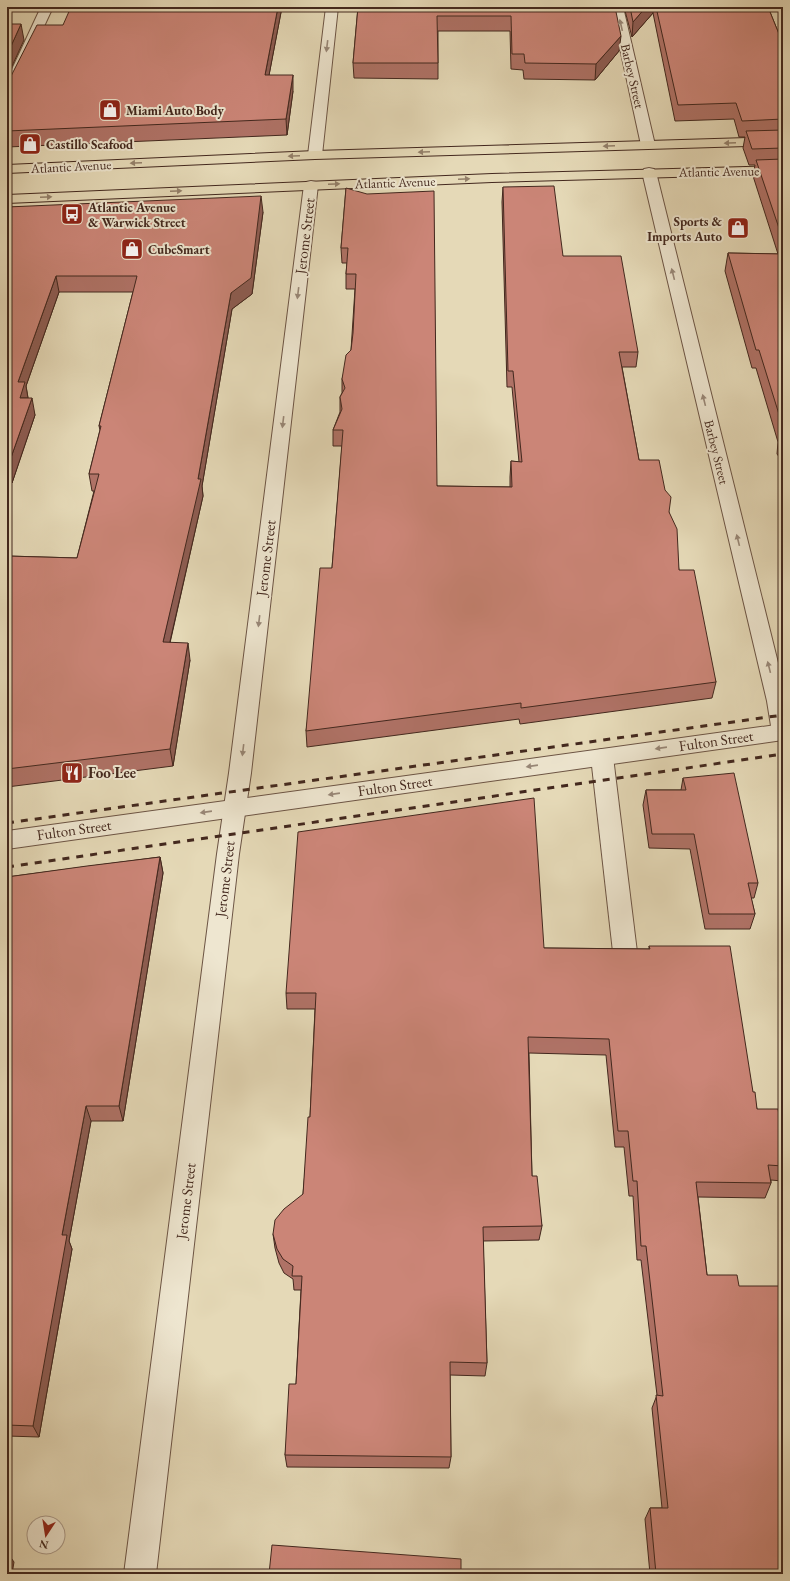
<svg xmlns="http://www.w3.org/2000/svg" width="790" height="1581" viewBox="0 0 790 1581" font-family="'EB Garamond',serif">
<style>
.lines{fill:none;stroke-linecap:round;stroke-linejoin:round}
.service-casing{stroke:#6c5444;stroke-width:2}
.minor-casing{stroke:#6c5444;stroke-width:2}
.tertiary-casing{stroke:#6c5444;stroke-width:2}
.primary-casing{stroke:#43281e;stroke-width:2}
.service{fill:#eee6d0;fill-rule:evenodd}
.minor{fill:#eee6d0;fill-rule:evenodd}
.tertiary{fill:#eee6d0;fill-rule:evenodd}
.primary{fill:#e5d9b7;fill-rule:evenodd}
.rail{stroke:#43281e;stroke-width:3;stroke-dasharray:7 7;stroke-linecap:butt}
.wall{fill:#af7266;stroke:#43281e}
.shaded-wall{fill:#8e5d53;stroke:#43281e}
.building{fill:#cb8577;stroke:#43281e}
.oneway{fill:#988777}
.oneway2{fill:#94806a}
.labels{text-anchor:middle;stroke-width:4;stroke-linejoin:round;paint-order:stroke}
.far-street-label{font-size:13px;fill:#43281e;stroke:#eee6d0}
.far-poi-label{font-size:13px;font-weight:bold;fill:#43281e;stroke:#eee6d0;text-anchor:start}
.street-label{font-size:15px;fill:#43281e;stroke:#eee6d0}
.poi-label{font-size:15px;font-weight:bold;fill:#43281e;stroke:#eee6d0;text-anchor:start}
</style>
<rect width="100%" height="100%" fill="#e5d9b7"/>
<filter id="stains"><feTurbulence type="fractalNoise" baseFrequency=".005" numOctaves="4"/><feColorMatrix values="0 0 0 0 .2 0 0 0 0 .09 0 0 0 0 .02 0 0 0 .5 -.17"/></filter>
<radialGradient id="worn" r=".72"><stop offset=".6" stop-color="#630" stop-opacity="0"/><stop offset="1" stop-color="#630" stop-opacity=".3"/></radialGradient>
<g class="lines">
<g class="service-casing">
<path id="service" d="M 602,749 L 610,751 L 613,757 L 637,952 L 634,959 L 625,962 L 616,959 L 613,952 L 591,757 L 594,751 Z"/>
</g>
<g class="minor-casing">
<path id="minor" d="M 41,7 L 53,7 L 13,93 L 11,96 L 7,97 L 7,80 Z
M 326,7 L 338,7 L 322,155 L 320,158 L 310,158 L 308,155 Z
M 611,7 L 623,7 L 655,145 L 653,148 L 643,148 L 641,145 Z
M 649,168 L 654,169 L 656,172 L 783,683 L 783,740 L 776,737 L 772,732 L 767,701 L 642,172 L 644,169 Z
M 311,181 L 316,182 L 318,185 L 251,773 L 239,854 L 156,1574 L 124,1574 L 217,854 L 229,773 L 304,185 L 306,182 Z"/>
</g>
<g class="tertiary-casing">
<path id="tertiary" d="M 783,724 L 783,740 L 7,849 L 7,831 Z"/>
</g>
<g class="primary-casing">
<path id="primary" d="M 783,137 L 783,145 L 315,159 L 7,173 L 7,165 L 315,151 Z
M 783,166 L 783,174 L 492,182 L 7,203 L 7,195 L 492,174 Z"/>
</g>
<use href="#service" class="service"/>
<use href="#minor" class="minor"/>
<use href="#tertiary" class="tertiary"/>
<use href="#primary" class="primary"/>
<path class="rail" d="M 7,823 L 783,715
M 7,867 L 783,754"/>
</g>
<path class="wall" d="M 282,7 L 269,75 L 293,91 L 287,135 L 7,147 L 7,82 L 8,82 L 63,25 Z
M 358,7 L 615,7 L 619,51 L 595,80 L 524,79 L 523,70 L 511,69 L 510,31 L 438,31 L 438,79 L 354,78 L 353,63 Z
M 624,7 L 768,7 L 783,44 L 783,462 L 777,454 L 778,442 L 756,368 L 752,368 L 725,271 L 728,253 L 778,254 L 753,176 L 755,165 L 749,165 L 743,148 L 745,137 L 739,137 L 734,119 L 675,121 L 653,13 L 632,37 Z
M 503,187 L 563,256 L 638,352 L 636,367 L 622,367 L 639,460 L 669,512 L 679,570 L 716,682 L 712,698 L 520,724 L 519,719 L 307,747 L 306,731 L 332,568 L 342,446 L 333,446 L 333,430 L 340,412 L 340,397 L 342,393 L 342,379 L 351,350 L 355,289 L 346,289 L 346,274 L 347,263 L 342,263 L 341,248 L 346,188 L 437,486 L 510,487 L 510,477 L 511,461 L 519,462 L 512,387 L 507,387 L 502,202 Z
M 7,207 L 263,212 L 252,294 L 232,309 L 202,486 L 203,496 L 170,643 L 190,660 L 173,766 L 7,787 L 7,556 L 77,558 L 94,491 L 92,491 L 89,474 L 100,430 L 99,426 L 133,292 L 59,292 L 26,386 L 28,398 L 35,415 L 12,483 L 7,483 Z
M 683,778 L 758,883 L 754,898 L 751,898 L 755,914 L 750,929 L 705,929 L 690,849 L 649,848 L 643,805 L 646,790 L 681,790 Z
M 160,857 L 163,873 L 123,1121 L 91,1121 L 69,1241 L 72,1249 L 39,1437 L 7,1436 L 7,877 Z
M 649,946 L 753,1092 L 757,1109 L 783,1138 L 783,1178 L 782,1181 L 771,1180 L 771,1183 L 765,1198 L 698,1197 L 707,1275 L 783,1574 L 650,1574 L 645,1519 L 650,1508 L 662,1508 L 652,1408 L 657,1395 L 641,1260 L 637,1260 L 633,1196 L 629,1196 L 624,1147 L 615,1147 L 606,1055 L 529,1053 L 532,1176 L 542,1226 L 539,1240 L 483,1241 L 487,1363 L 485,1376 L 450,1375 L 451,1457 L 449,1468 L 287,1467 L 285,1455 L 296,1384 L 301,1290 L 294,1290 L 293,1279 L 284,1273 L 279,1263 L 275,1248 L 273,1234 L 303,1194 L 310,1117 L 315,1009 L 287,1009 L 286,993 L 544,948 L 649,949 Z"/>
<path class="shaded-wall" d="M 278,7 L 282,7 L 266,91 L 265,75 Z
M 646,7 L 653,7 L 653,13 L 632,37 L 633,22 Z
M 21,24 L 24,40 L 7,77 L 7,55 Z
M 621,36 L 619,51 L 595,80 L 596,64 Z
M 293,75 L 293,91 L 287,135 L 286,119 Z
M 261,196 L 263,212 L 252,294 L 232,309 L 202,486 L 203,496 L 166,659 L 163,642 L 198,479 L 231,293 Z
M 56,276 L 59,292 L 26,386 L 28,398 L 20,398 L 18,382 Z
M 32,398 L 35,415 L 12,483 L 8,466 Z
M 188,643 L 190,660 L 173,766 L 170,749 Z
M 160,857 L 163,873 L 123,1121 L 119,1106 Z
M 86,1106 L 91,1121 L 69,1241 L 72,1249 L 39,1437 L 33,1426 L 62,1235 Z
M 7,1552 L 14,1562 L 12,1574 L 7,1574 Z"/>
<path class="building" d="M 71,7 L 278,7 L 265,75 L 293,75 L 286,119 L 7,131 L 7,82 L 8,82 L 37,25 L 63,25 Z
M 358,7 L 615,7 L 621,36 L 596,64 L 525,63 L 524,54 L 512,54 L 511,16 L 437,16 L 438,63 L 353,63 Z
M 630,7 L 646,7 L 633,22 Z
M 656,7 L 768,7 L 783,44 L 783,119 L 742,121 L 736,103 L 678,105 Z
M 7,24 L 21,24 L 7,55 Z
M 783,130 L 783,148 L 752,149 L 746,131 Z
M 783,159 L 783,240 L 756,160 Z
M 554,186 L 563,256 L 621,256 L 638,352 L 619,352 L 639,460 L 659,460 L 665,490 L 671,497 L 669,512 L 677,529 L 679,570 L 694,570 L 716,682 L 521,708 L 521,703 L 306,731 L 320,568 L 332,568 L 343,430 L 333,430 L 342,409 L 340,397 L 345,388 L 342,379 L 346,355 L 351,350 L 353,333 L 356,274 L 346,274 L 348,248 L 341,248 L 346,188 L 367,194 L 434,191 L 437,486 L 512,487 L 511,461 L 522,462 L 513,371 L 508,371 L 503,187 Z
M 261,196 L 251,278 L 231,293 L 198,479 L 201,479 L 163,642 L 188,643 L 170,749 L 7,769 L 7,556 L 77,558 L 99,474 L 89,474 L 101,426 L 99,426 L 137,276 L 56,276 L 18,382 L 25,382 L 20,398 L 32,398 L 8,466 L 7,466 L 7,207 Z
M 728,253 L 783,254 L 783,438 L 782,436 L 782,424 L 759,350 L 756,350 Z
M 734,773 L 758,883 L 748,883 L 755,914 L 709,914 L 694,834 L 652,834 L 646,790 L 686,790 L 683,778 Z
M 534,798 L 544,948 L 650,949 L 649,946 L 730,946 L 753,1092 L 755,1092 L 757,1109 L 778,1109 L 783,1138 L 783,1166 L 768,1165 L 771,1183 L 696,1182 L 707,1275 L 737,1275 L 739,1286 L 783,1286 L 783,1574 L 656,1574 L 650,1508 L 668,1508 L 656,1395 L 663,1396 L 646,1246 L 641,1246 L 637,1181 L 633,1181 L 628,1131 L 618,1131 L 609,1039 L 528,1037 L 532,1176 L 537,1176 L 542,1226 L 483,1227 L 487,1363 L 450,1362 L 451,1457 L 285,1455 L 289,1384 L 296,1384 L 302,1276 L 292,1276 L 293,1266 L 283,1259 L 277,1249 L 273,1234 L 275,1220 L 284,1209 L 303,1194 L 308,1117 L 310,1117 L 316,993 L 286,993 L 298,832 Z
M 160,857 L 119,1106 L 86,1106 L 62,1235 L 67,1235 L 33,1426 L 7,1425 L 7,877 L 87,866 Z
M 272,1545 L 461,1559 L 461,1574 L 269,1574 Z"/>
<defs><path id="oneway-solid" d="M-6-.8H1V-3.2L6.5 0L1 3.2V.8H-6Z"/></defs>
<g class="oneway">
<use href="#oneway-solid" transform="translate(621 25) rotate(-103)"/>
<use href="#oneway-solid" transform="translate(327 46) rotate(97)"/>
<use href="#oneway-solid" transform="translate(673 274) rotate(-104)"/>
<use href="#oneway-solid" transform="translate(298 293) rotate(97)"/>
<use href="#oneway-solid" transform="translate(704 400) rotate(-104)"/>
<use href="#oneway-solid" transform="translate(283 422) rotate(97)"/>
<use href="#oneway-solid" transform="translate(738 540) rotate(-104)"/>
<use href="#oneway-solid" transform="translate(259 621) rotate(97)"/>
<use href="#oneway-solid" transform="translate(769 667) rotate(-104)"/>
<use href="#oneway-solid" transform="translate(661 748) rotate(172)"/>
<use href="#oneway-solid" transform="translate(243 750) rotate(97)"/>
<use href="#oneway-solid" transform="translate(532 766) rotate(172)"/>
<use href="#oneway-solid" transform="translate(334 794) rotate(172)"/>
<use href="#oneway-solid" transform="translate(206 812) rotate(172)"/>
</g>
<g class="oneway2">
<use href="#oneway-solid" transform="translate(730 143) rotate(178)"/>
<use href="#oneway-solid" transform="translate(609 146) rotate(178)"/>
<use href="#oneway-solid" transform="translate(424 152) rotate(178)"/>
<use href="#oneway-solid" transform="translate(294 156) rotate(177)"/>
<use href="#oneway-solid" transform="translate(136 163) rotate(177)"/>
<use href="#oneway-solid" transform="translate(464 179) rotate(-2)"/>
<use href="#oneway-solid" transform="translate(334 184) rotate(-2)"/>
<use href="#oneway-solid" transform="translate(176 191) rotate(-3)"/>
<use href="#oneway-solid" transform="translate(46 197) rotate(-3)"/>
</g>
<defs>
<g id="shop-square" transform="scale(1.15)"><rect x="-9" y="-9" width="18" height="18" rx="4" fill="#8f2418" stroke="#eee6d0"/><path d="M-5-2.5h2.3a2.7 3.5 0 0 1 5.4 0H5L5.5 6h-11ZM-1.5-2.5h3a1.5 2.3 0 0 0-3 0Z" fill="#fff"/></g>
<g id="bus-square" transform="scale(1.15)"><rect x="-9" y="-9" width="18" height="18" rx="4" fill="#8f2418" stroke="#eee6d0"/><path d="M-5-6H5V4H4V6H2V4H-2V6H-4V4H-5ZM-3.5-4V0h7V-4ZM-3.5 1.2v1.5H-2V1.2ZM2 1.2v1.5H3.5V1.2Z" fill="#fff"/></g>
<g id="restaurant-square" transform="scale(1.15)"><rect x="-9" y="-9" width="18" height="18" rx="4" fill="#8f2418" stroke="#eee6d0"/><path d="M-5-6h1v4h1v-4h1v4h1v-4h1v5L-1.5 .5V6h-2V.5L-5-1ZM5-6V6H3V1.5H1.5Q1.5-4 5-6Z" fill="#fff"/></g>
</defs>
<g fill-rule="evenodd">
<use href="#shop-square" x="110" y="110"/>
<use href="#shop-square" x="30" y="144"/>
<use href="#bus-square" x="72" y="214"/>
<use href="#shop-square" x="738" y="228"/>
<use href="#shop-square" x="132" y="249"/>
<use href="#restaurant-square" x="72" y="773"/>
</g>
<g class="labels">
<g class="far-street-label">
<text transform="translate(633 76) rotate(77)" y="5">Barbey Street</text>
<text transform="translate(71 166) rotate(-3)" y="5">Atlantic Avenue</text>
<text transform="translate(719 171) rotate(-1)" y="5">Atlantic Avenue</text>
<text transform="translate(395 182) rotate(-2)" y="5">Atlantic Avenue</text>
<text transform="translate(717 452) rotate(76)" y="5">Barbey Street</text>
</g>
<g class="far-poi-label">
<text x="126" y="115">Miami Auto Body</text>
<text x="46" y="149">Castillo Seafood</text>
<text x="88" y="212">Atlantic Avenue<tspan x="88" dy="15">&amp; Warwick Street</tspan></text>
<text x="722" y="226" text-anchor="end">Sports &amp;<tspan x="722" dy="15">Imports Auto</tspan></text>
<text x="148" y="254">CubeSmart</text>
</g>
<g class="street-label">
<text transform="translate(305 236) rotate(-83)" y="5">Jerome Street</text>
<text transform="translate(266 558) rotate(-83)" y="5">Jerome Street</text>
<text transform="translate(716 741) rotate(-8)" y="5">Fulton Street</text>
<text transform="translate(395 786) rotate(-8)" y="5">Fulton Street</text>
<text transform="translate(74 830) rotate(-8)" y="5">Fulton Street</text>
<text transform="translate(225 879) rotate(-83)" y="5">Jerome Street</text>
<text transform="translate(186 1201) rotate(-83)" y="5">Jerome Street</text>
</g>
<g class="poi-label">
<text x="88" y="778">Foo Lee</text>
</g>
</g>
<rect width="790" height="1581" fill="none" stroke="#e5d9b7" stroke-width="24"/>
<rect x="8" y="8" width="774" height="1565" fill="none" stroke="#43281e" stroke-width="2"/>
<rect x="12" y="12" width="766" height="1557" fill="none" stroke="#43281e"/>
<g transform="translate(46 1535) rotate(192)"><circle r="19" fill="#eee6d0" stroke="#aa9a89"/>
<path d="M0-3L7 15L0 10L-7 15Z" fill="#8f2418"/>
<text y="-6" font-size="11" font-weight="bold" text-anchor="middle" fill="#43281e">N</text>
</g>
<rect width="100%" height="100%" filter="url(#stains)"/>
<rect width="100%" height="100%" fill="url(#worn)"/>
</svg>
